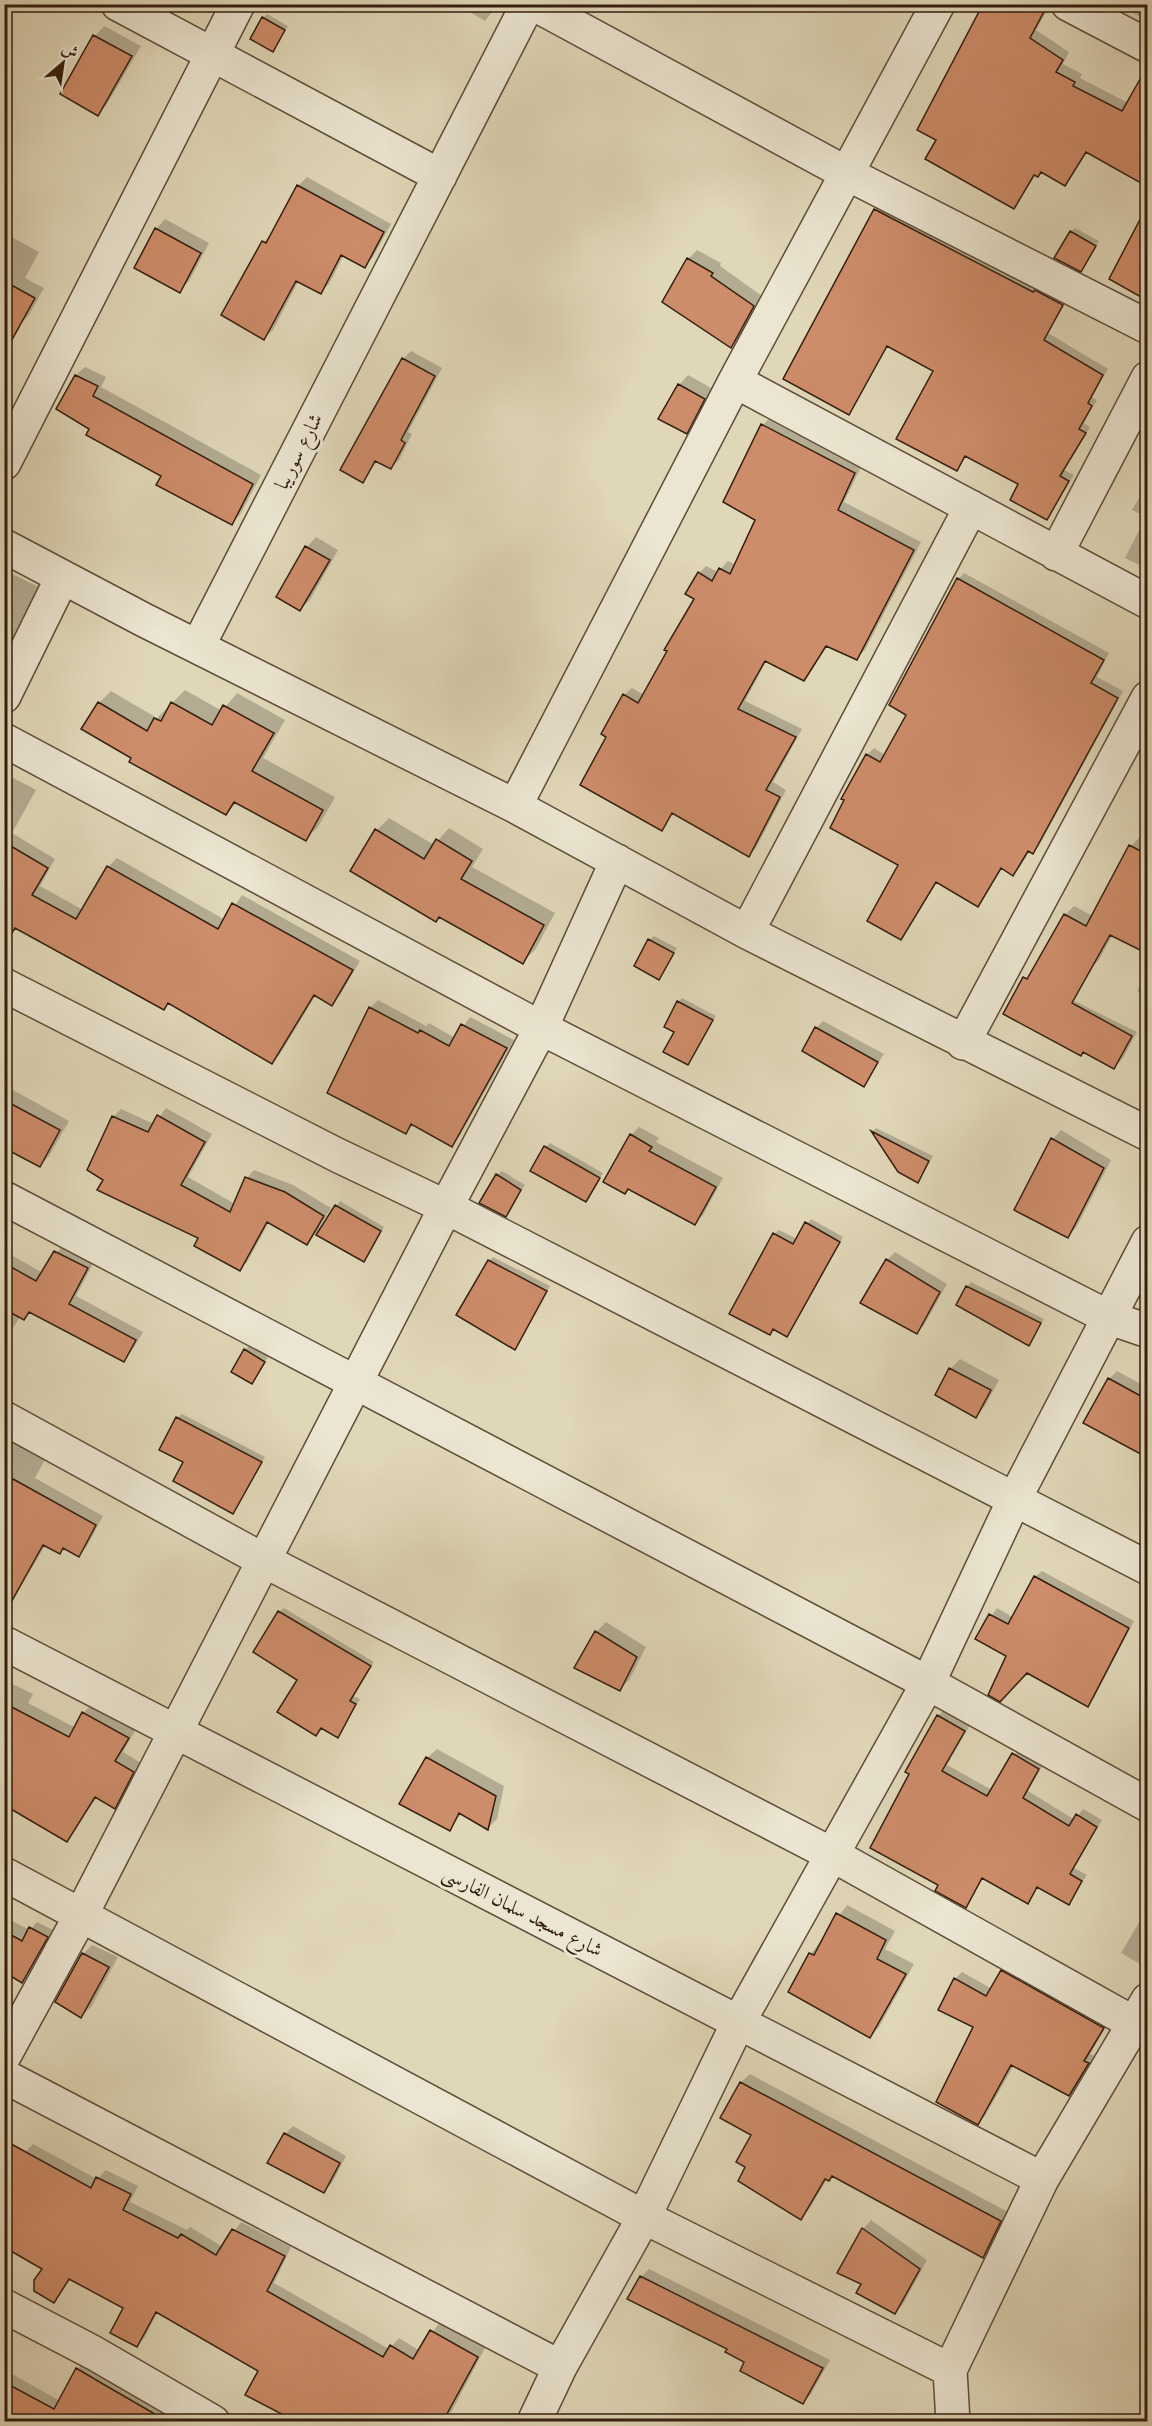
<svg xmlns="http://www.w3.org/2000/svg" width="1152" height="2426" viewBox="0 0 1152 2426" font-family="Cardo,Amiri,serif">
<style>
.shadow{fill:#0003}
.building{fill:#cd8c6a;stroke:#331e0e;stroke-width:1.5}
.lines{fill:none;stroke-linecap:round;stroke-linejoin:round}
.minor-casing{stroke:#5e4c38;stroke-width:36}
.tertiary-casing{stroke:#5e4c38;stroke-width:36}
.minor{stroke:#ebe5d1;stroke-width:33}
.tertiary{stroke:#ebe5d1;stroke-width:33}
.labels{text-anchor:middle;stroke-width:6;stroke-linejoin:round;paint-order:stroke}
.street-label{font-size:20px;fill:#331e0e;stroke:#ebe5d1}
</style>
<rect width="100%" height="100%" fill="#e0d7b8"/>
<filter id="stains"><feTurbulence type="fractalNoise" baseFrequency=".00333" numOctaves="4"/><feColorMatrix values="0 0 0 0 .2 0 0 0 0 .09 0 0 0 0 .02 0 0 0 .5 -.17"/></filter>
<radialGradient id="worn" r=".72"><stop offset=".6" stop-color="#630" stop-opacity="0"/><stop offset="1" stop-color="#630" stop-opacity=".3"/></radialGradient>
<path class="shadow" d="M 468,4 L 498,4 L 485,21 L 465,9 Z
M 604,4 L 621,4 L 615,10 Z
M 972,4 L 1051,4 L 1036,30 L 1069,52 L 1063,64 L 1082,74 L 1080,78 L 1128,103 L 1148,85 L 1088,151 L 1065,184 L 1043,171 L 1036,174 L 1013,208 L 938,139 L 980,14 L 970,8 Z
M 1117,4 L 1148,4 L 1148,21 Z
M 267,14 L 288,26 L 273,50 L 263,18 Z
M 104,26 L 141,46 L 107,104 L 98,114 L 62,93 L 95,36 Z
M 307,177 L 391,224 L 373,257 L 364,266 L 344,255 L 329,284 L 320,292 L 299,280 L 273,330 L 264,338 L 223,314 L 264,242 L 272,233 L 298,186 Z
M 881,204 L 1068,299 L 1048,333 L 1108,369 L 1092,397 L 1097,400 L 1084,423 L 1090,427 L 1064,470 L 1074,475 L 1047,518 L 1020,484 L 967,455 L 957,469 L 935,370 L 888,346 L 849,413 L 875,210 Z
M 165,219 L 209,243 L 189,281 L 179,291 L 156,229 Z
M 1075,228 L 1099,241 L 1081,270 L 1071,232 Z
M 4,233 L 39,252 L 25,278 L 44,288 L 29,315 L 19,325 L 4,317 Z
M 697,250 L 721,263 L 720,266 L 762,296 L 741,337 L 731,346 L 688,259 Z
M 411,351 L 442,368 L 408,432 L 412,434 L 399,460 L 391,468 L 378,460 L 363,481 L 403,359 Z
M 85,367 L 106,377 L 101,387 L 261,475 L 240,515 L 231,523 L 163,475 L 58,409 L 76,375 Z
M 688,375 L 713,389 L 696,422 L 686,432 L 679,385 Z
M 770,417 L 862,465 L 844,502 L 921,542 L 865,650 L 857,658 L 828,645 L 803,680 L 767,660 L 745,701 L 802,729 L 773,782 L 786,790 L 756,848 L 748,855 L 674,813 L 661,829 L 608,737 L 624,695 L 632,688 L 644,695 L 696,599 L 699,573 L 706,566 L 718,572 L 728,561 L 736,565 L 757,519 L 725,501 L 763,425 Z
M 1148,483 L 1148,569 L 1125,558 L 1146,517 L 1132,510 Z
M 316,537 L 338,550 L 310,600 L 300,609 L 278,597 L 307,547 Z
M 4,570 L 41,588 L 4,657 Z
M 964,573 L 1109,653 L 1097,677 L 1123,691 L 1039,846 L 1032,852 L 1030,851 L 1019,868 L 1013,874 L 1003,867 L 978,905 L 937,881 L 901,939 L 900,864 L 867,755 L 874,748 L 885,755 L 908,714 L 958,579 Z
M 185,690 L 222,711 L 237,693 L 285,720 L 263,758 L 335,797 L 318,827 L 305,840 L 237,802 L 226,814 L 133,758 L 99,703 L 111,691 L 157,718 Z
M 4,773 L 36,790 L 12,833 L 55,859 L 40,886 L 83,910 L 108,867 L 117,858 L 225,920 L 242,895 L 360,961 L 340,995 L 332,1004 L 316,995 L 280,1054 L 271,1063 L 170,1002 L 164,1008 L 17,927 L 4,943 Z
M 389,818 L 434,845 L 449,828 L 483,849 L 472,867 L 555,913 L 535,950 L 523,962 L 377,830 Z
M 1140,837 L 1148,842 L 1148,953 L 1113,934 L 1099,960 L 1090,969 L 1065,915 L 1074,906 L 1093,916 L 1131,846 Z
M 654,936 L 677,948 L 659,978 L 649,940 Z
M 1148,972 L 1148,996 L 1137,991 Z
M 1028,978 L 1137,1032 L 1123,1058 L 1114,1067 Z
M 682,998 L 716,1016 L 688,1063 L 676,1031 L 678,1002 Z
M 378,1000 L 426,1026 L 429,1023 L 455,1038 L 470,1017 L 514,1040 L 459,1137 L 452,1145 L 414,1124 L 406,1133 L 329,1092 L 370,1008 Z
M 823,1021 L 884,1054 L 864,1085 L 816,1028 Z
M 4,1085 L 69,1121 L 49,1156 L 39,1166 L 4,1146 Z
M 166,1108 L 212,1134 L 188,1177 L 235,1204 L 247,1178 L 254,1170 L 293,1185 L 331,1208 L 319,1227 L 322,1229 L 340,1201 L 384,1227 L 368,1256 L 364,1260 L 316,1233 L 307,1243 L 269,1222 L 247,1262 L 240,1269 L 200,1238 L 105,1179 L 113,1117 L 121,1109 L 154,1124 Z
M 639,1127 L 659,1138 L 656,1142 L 723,1178 L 703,1215 L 694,1223 L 629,1188 L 625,1193 L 631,1135 Z
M 876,1128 L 933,1156 L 918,1181 L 899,1171 L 873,1131 Z
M 1061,1130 L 1111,1160 L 1076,1228 L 1068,1236 L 1016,1209 L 1053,1139 Z
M 550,1143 L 603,1173 L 586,1200 L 546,1147 Z
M 502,1171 L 525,1185 L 506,1215 L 497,1175 Z
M 811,1219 L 843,1237 L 791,1331 L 787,1336 L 775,1328 L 770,1333 L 774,1234 L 779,1230 L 797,1239 Z
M 64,1243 L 95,1260 L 76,1296 L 143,1332 L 131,1352 L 123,1360 L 31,1311 L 24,1319 L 20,1317 L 4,1342 L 4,1251 L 43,1273 Z
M 895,1252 L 947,1284 L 924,1325 L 916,1333 L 887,1260 Z
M 493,1257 L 550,1286 L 515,1348 L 489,1261 Z
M 971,1282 L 1044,1319 L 1029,1344 L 967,1287 Z
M 249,1346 L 268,1357 L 252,1382 L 245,1350 Z
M 960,1359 L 999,1380 L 985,1406 L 976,1416 L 950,1369 Z
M 1117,1371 L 1148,1388 L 1148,1456 L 1109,1379 Z
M 182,1414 L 265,1457 L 232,1512 L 177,1418 Z
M 4,1435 L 46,1458 L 35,1478 L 103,1516 L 87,1546 L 79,1555 L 65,1547 L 60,1552 L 46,1544 L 4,1615 Z
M 1042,1571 L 1134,1621 L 1094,1698 L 1088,1705 L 1027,1671 L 1008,1655 L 977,1638 L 997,1608 L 1014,1618 L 1035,1577 Z
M 284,1608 L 374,1662 L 353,1696 L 360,1699 L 337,1736 L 322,1727 L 316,1735 L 279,1612 Z
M 606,1622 L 646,1647 L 629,1680 L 620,1689 L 576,1668 L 596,1632 Z
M 4,1680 L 33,1694 L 28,1703 L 76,1728 L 83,1713 L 92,1705 L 136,1729 L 123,1752 L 141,1763 L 123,1799 L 114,1807 L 97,1797 L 67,1840 L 4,1801 Z
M 944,1710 L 970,1725 L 947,1765 L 992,1790 L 1019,1748 L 1044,1763 L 1028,1791 L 1075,1820 L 1083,1809 L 1102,1820 L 1074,1868 L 1087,1875 L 1069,1903 L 1039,1887 L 1027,1902 L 984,1877 L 966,1906 L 940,1884 L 938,1716 Z
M 437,1749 L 504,1786 L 497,1819 L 488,1828 L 462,1813 L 450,1829 L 427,1758 Z
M 847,1905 L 895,1931 L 885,1949 L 914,1964 L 879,2027 L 870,2036 L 811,1954 Z
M 1144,1914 L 1148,1916 L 1148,1954 L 1140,1964 L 1121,1953 Z
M 4,1917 L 30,1930 L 37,1922 L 53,1930 L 22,1981 L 4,1971 Z
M 92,1945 L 118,1957 L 91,2007 L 81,2016 L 83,1954 Z
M 1009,1964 L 1109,2021 L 1090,2054 L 1095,2056 L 1069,2094 L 1014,2065 L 985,2116 L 978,2123 L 975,2026 L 955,1979 L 962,1972 L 992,1989 Z
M 750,2074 L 1008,2212 L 992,2247 L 983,2256 L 833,2175 L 827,2179 L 809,2209 L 801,2218 L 747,2167 L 753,2135 L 722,2117 L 741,2082 Z
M 293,2126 L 346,2156 L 332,2183 L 324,2191 L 269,2162 L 285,2134 Z
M 33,2144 L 97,2179 L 106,2170 L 138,2186 L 130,2202 L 187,2230 L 190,2227 L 223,2247 L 241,2222 L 291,2247 L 274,2283 L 389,2349 L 399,2338 L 420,2351 L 439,2323 L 485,2348 L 446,2422 L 328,2422 L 300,2406 L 261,2370 L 158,2311 L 145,2337 L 137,2345 L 125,2307 L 71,2279 L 54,2301 L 44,2268 L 4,2188 L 25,2152 Z
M 871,2220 L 927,2260 L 903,2304 L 895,2313 L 863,2283 L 863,2229 Z
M 649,2269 L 830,2360 L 811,2394 L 803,2402 L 729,2349 L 641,2277 Z
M 4,2353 L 11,2357 L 5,2370 L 60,2401 L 77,2369 L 85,2362 L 195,2422 L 15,2422 L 6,2417 L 4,2409 Z"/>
<path class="building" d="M 983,4 L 1048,4 L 1030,38 L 1063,60 L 1056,72 L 1075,82 L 1073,86 L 1122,111 L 1148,65 L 1148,187 L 1086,152 L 1065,186 L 1041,172 L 1038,177 L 1034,175 L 1014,209 L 925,159 L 936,140 L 917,130 Z
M 262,17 L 285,30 L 273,52 L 250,39 Z
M 93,35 L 132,56 L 98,116 L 60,94 Z
M 297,185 L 384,232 L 365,268 L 341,255 L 321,294 L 296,281 L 264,340 L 221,315 L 262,241 L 266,243 Z
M 1148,204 L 1148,301 L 1109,279 Z
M 874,209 L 1033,292 L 1035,290 L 1063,305 L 1044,340 L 1103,375 L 1088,403 L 1092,406 L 1079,429 L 1086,433 L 1060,476 L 1069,481 L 1047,520 L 1010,500 L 1018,484 L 965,456 L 957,471 L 896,439 L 933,371 L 887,346 L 849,415 L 783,379 Z
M 155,228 L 201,253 L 180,293 L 134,268 Z
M 1070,231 L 1096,246 L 1081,272 L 1054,258 Z
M 687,258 L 713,273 L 711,276 L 754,306 L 731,348 L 662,302 Z
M 4,281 L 35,298 L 4,354 Z
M 402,358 L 435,376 L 401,440 L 405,443 L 391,469 L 375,461 L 363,483 L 340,470 Z
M 75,375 L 98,386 L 93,396 L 253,484 L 232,525 L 156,485 L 161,476 L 86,435 L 89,429 L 56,409 Z
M 678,384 L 705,399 L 687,434 L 658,419 Z
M 761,424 L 855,473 L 838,510 L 914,550 L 857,660 L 826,646 L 804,681 L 765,661 L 738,709 L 796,737 L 766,790 L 780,797 L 749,857 L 672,813 L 662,831 L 580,785 L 606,737 L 601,734 L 623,694 L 638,703 L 667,651 L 664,650 L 694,599 L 685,594 L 698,572 L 712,581 L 719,568 L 730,574 L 755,520 L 723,502 Z
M 305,546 L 330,560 L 300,611 L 276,597 Z
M 957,578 L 1104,660 L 1091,683 L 1118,698 L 1033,854 L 1028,851 L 1013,876 L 1001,868 L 978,907 L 936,882 L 901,940 L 867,921 L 898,865 L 830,828 L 844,800 L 841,799 L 866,754 L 880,762 L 906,715 L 889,705 Z
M 98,702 L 147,731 L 154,718 L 161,721 L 171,702 L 212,725 L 223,705 L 274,733 L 252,771 L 323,810 L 306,841 L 234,802 L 226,815 L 129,762 L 131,758 L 81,729 Z
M 375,829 L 424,859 L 436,839 L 472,861 L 461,879 L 544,925 L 523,964 L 439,917 L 436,922 L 350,871 Z
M 4,842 L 48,868 L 32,895 L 76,919 L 107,866 L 218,929 L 232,903 L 353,970 L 332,1006 L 314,995 L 272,1064 L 168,1003 L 164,1010 L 15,928 L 4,946 Z
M 1129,845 L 1148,855 L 1148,954 L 1110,935 L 1072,1003 L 1132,1036 L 1114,1069 L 1083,1052 L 1081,1056 L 1003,1014 L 1023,977 L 1027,979 L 1064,914 L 1086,926 Z
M 648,939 L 674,953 L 659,980 L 634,966 Z
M 677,1001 L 713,1020 L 688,1065 L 663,1052 L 674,1032 L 664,1027 Z
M 369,1007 L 418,1033 L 420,1030 L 449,1046 L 461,1024 L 507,1048 L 452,1147 L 411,1124 L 406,1134 L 327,1093 Z
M 815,1027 L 878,1062 L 864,1087 L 802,1051 Z
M 4,1100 L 60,1130 L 40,1167 L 4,1148 Z
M 157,1115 L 205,1142 L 181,1185 L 230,1212 L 245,1177 L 285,1192 L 324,1216 L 307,1245 L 267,1222 L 240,1271 L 194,1246 L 198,1238 L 97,1190 L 103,1180 L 87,1170 L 112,1116 L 148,1132 Z
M 871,1131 L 929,1161 L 918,1183 L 898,1172 Z
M 630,1134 L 652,1147 L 649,1151 L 716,1187 L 695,1225 L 628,1189 L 625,1194 L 603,1182 Z
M 1051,1138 L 1104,1168 L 1068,1238 L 1014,1210 Z
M 544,1146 L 600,1178 L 586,1202 L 530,1171 Z
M 496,1174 L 521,1190 L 506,1217 L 479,1203 Z
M 335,1205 L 381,1231 L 364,1262 L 316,1235 Z
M 805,1222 L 840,1242 L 787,1337 L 773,1329 L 770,1335 L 729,1314 L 773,1233 L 793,1244 Z
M 54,1251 L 88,1268 L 69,1304 L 136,1340 L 124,1362 L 29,1312 L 24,1320 L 4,1309 L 4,1263 L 36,1281 Z
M 886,1259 L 940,1292 L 917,1334 L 860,1303 Z
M 488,1260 L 547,1291 L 515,1350 L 456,1315 Z
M 966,1286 L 1041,1323 L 1029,1346 L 956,1305 Z
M 244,1349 L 265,1362 L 252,1384 L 231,1372 Z
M 949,1368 L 991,1390 L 976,1418 L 935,1395 Z
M 1108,1378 L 1148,1400 L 1148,1458 L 1083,1423 Z
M 176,1417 L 262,1462 L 233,1514 L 173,1481 L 183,1462 L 159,1450 Z
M 13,1479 L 96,1525 L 79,1557 L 63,1548 L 60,1554 L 43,1545 L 4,1615 L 4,1495 Z
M 1034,1576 L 1129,1628 L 1088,1707 L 1027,1673 L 1000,1702 L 988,1695 L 1006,1656 L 975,1639 L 989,1614 L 1008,1624 Z
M 278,1611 L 371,1666 L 350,1701 L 356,1704 L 338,1738 L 321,1728 L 316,1736 L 277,1712 L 297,1680 L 253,1652 Z
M 595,1631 L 637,1657 L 620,1691 L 574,1668 Z
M 4,1703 L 69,1737 L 82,1712 L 129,1738 L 115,1761 L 134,1772 L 115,1809 L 95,1797 L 67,1842 L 4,1805 Z
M 937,1715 L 965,1731 L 942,1771 L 987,1796 L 1012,1753 L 1039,1769 L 1023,1798 L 1069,1826 L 1076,1814 L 1097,1827 L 1070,1874 L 1082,1881 L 1069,1905 L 1037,1887 L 1028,1904 L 982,1878 L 966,1908 L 935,1891 L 938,1885 L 870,1848 L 909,1774 L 905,1772 Z
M 426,1757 L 496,1796 L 488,1830 L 459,1813 L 450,1831 L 399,1804 Z
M 836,1913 L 886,1940 L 877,1959 L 906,1974 L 870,2038 L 788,1992 L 809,1953 L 814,1955 Z
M 29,1927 L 48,1937 L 22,1983 L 4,1972 L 4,1931 L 22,1941 Z
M 82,1953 L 109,1967 L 81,2018 L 55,2002 Z
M 1001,1970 L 1104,2028 L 1084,2061 L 1089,2063 L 1069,2096 L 1011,2065 L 978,2125 L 936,2102 L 973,2027 L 938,2010 L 954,1978 L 986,1996 Z
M 740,2082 L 1001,2221 L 983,2258 L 832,2176 L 829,2181 L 825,2179 L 801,2220 L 738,2181 L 745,2167 L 736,2162 L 751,2135 L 720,2118 Z
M 284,2133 L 340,2163 L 324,2193 L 267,2163 Z
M 4,2140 L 91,2188 L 96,2177 L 131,2194 L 123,2210 L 178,2238 L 181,2234 L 216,2255 L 232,2229 L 285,2256 L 267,2291 L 383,2357 L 390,2345 L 413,2359 L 430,2330 L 478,2357 L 443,2421 L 295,2421 L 245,2395 L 258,2371 L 156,2312 L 137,2347 L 110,2333 L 123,2308 L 69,2279 L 54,2303 L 34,2291 L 34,2280 L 42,2269 L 4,2247 Z
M 862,2228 L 920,2269 L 895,2314 L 856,2293 L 861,2284 L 837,2273 Z
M 640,2276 L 823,2368 L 803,2404 L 740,2371 L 744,2362 L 725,2352 L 727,2349 L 627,2299 Z
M 76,2368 L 103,2384 L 167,2421 L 4,2421 L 4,2382 L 54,2409 Z"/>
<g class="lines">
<g class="minor-casing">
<path id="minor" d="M 118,4 L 440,176
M 534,4 L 846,173 L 1148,327
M 1068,4 L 1148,46
M 735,381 L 1148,602
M 4,463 L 238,4
M 4,546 L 144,620 L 515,806 L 747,932 L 1148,1134
M 1056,554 L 1148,378
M 198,646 L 528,4
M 4,696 L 62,578
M 4,740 L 541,1028 L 1110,1318 L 1148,1331
M 515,806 L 735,381 L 938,4
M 747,932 L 971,507
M 4,985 L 337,1155 L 446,1207 L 1148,1568
M 963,1043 L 1148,698
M 4,1418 L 263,1560 L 833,1855 L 1135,2024
M 4,1643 L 1042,2179
M 4,1874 L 644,2217 L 950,2370
M 4,2056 L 80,1917 L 446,1207 L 541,1028 L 617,861
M 4,2076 L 560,2367
M 4,2306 L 94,2353 L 213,2422
M 534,2422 L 560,2367 L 644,2217 L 738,2023 L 928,1683 L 1015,1498 L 1148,1242
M 953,2422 L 950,2370 L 1042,2179 L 1148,2000"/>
</g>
<g class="tertiary-casing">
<path id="tertiary" d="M 4,1198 L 928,1683 L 1148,1805"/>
</g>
<use href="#minor" class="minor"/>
<use href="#tertiary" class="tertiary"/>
</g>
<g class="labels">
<g class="street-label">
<text transform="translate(298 451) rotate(-63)" y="7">شارع سوريبا</text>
<text transform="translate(523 1911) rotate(27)" y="7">شارع مسجد سلمان الفارسى</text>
</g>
</g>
<rect width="1152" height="2426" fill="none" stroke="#e0d7b8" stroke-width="24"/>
<rect x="6" y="6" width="1140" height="2414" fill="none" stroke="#331e0e" stroke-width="3"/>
<rect x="12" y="12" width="1128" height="2402" fill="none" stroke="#331e0e" stroke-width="1.5"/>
<g transform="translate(63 63) rotate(29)" stroke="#ebe5d1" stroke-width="4.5" paint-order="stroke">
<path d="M0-4.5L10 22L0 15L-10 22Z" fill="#331e0e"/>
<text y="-9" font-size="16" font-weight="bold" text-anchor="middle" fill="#331e0e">ش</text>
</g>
<rect width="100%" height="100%" filter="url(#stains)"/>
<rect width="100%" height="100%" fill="url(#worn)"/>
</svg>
